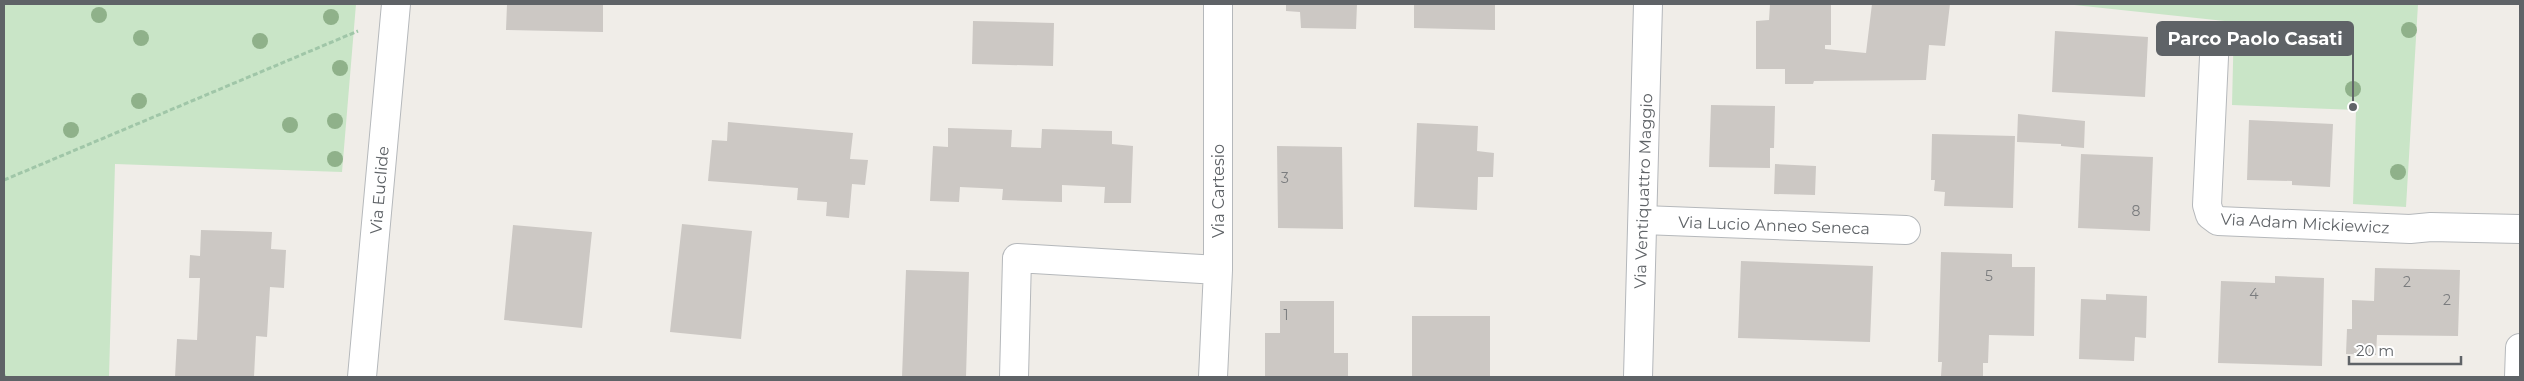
<svg xmlns="http://www.w3.org/2000/svg" width="2524" height="381" viewBox="0 0 2524 381" font-family="Montserrat,sans-serif">
<style>
.green{fill:#c9e5c7}
.building{fill:#ccc8c4}
.lines{fill:none;stroke-linecap:round;stroke-linejoin:round}
.street-casing{stroke:#b5b8bb;stroke-width:30}
.secondary-casing{stroke:#b4b7bb;stroke-width:30}
.path{stroke:#a0c6a8;stroke-width:3;stroke-dasharray:5 2.5;stroke-linecap:butt}
.street{stroke:#fff;stroke-width:28}
.secondary{stroke:#fff;stroke-width:28}
.tree{fill:#8fb18a}
.labels{text-anchor:middle;stroke-width:5;stroke-linejoin:round;paint-order:stroke}
.number-label{font-size:14px;fill:#7a7c7e}
.street-label{font-size:16px;fill:#5f6367;stroke:#fff}
.leader{fill:none;stroke:#5f6367;stroke-width:2}
.callout-dot{fill:#5f6367;stroke:#fff;stroke-width:2}
.callout{fill:#5f6367;stroke:#5f6367;stroke-width:2}
.callout-label{font-size:18px;text-anchor:middle;font-weight:bold;fill:#fff}
</style>
<rect width="100%" height="100%" fill="#f0ede8"/>
<path class="green" d="M 4,4 L 356,4 L 342,172 L 115,164 L 109,377 L 4,377 Z
M 2065,4 L 2418,4 L 2406,207 L 2353,204 L 2356,110 L 2232,105 L 2234,22 Z"/>
<path class="building" d="M 507,4 L 603,4 L 603,32 L 506,30 Z
M 1286,4 L 1357,4 L 1356,29 L 1301,28 L 1300,12 L 1286,11 Z
M 1414,4 L 1495,4 L 1495,30 L 1414,28 Z
M 1770,4 L 1831,4 L 1831,45 L 1825,45 L 1825,49 L 1866,53 L 1872,4 L 1950,4 L 1945,46 L 1929,45 L 1926,80 L 1814,81 L 1813,84 L 1785,84 L 1785,69 L 1756,69 L 1756,21 L 1769,20 Z
M 973,21 L 1054,23 L 1053,66 L 972,64 Z
M 2055,31 L 2148,37 L 2145,97 L 2052,92 Z
M 1711,105 L 1775,106 L 1774,148 L 1770,148 L 1770,168 L 1709,167 Z
M 2018,114 L 2085,121 L 2084,148 L 2061,146 L 2061,144 L 2017,142 Z
M 2249,120 L 2333,124 L 2330,187 L 2292,185 L 2292,181 L 2247,180 Z
M 728,122 L 853,133 L 850,159 L 868,160 L 865,185 L 852,184 L 849,218 L 826,216 L 827,202 L 797,200 L 798,188 L 708,181 L 712,140 L 727,141 Z
M 1417,123 L 1478,126 L 1477,151 L 1494,153 L 1493,177 L 1478,177 L 1477,210 L 1414,207 Z
M 948,128 L 1012,130 L 1011,147 L 1041,148 L 1042,129 L 1112,131 L 1112,144 L 1133,146 L 1131,203 L 1104,203 L 1105,187 L 1062,185 L 1062,202 L 1002,200 L 1003,189 L 960,187 L 959,202 L 930,201 L 933,146 L 948,147 Z
M 1932,134 L 2015,136 L 2013,208 L 1944,206 L 1945,192 L 1934,191 L 1935,180 L 1931,180 Z
M 1277,146 L 1342,147 L 1343,229 L 1278,228 Z
M 2081,154 L 2153,157 L 2150,231 L 2078,228 Z
M 1775,164 L 1816,166 L 1815,195 L 1774,194 Z
M 682,224 L 752,231 L 741,339 L 670,332 Z
M 513,225 L 592,232 L 582,328 L 504,320 Z
M 201,230 L 272,232 L 271,249 L 286,250 L 284,288 L 270,287 L 267,337 L 256,336 L 254,377 L 175,377 L 177,339 L 197,340 L 200,278 L 189,278 L 190,255 L 200,256 Z
M 1941,252 L 2012,254 L 2012,267 L 2035,267 L 2034,336 L 1989,335 L 1988,363 L 1983,363 L 1983,377 L 1941,376 L 1942,362 L 1938,362 Z
M 1741,261 L 1873,266 L 1870,342 L 1738,338 Z
M 2375,268 L 2460,270 L 2458,336 L 2377,335 L 2376,355 L 2346,354 L 2347,329 L 2352,329 L 2352,300 L 2374,301 Z
M 906,270 L 969,272 L 966,377 L 902,377 Z
M 2275,276 L 2324,278 L 2322,366 L 2218,363 L 2221,281 L 2275,283 Z
M 2106,294 L 2147,296 L 2146,338 L 2135,337 L 2134,361 L 2079,359 L 2081,299 L 2106,300 Z
M 1280,301 L 1334,301 L 1334,353 L 1348,353 L 1348,377 L 1265,377 L 1265,333 L 1280,333 Z
M 1412,316 L 1490,316 L 1490,377 L 1412,377 Z"/>
<g class="lines">
<g class="street-casing">
<path id="street" d="M 2215,36 L 2207,205 L 2210,215 L 2218,221 L 2410,229 L 2431,227 L 2520,229
M 1643,220 L 1906,230
M 362,377 L 396,4
M 1014,377 L 1017,258 L 1218,270
M 1213,377 L 1218,270 L 1218,4
M 2519,377 L 2520,348"/>
</g>
<g class="secondary-casing">
<path id="secondary" d="M 1638,377 L 1648,4"/>
</g>
<path class="path" d="M 4,180 L 358,31
M 4,375 L 5,377"/>
<use href="#street" class="street"/>
<use href="#secondary" class="secondary"/>
</g>
<g class="tree">
<circle cx="99" cy="15" r="8"/>
<circle cx="331" cy="17" r="8"/>
<circle cx="2409" cy="30" r="8"/>
<circle cx="141" cy="38" r="8"/>
<circle cx="260" cy="41" r="8"/>
<circle cx="340" cy="68" r="8"/>
<circle cx="2353" cy="89" r="8"/>
<circle cx="139" cy="101" r="8"/>
<circle cx="335" cy="121" r="8"/>
<circle cx="290" cy="125" r="8"/>
<circle cx="71" cy="130" r="8"/>
<circle cx="335" cy="159" r="8"/>
<circle cx="2398" cy="172" r="8"/>
</g>
<g class="labels">
<g class="number-label">
<text x="1285" y="183">3</text>
<text x="2136" y="216">8</text>
<text x="1989" y="281">5</text>
<text x="2407" y="287">2</text>
<text x="2254" y="299">4</text>
<text x="2447" y="305">2</text>
<text x="1286" y="320">1</text>
</g>
<g class="street-label">
<text transform="translate(379 190) rotate(-85)" y="6">Via Euclide</text>
<text transform="translate(1218 191) rotate(-90)" y="6">Via Cartesio</text>
<text transform="translate(1643 191) rotate(-88)" y="6">Via Ventiquattro Maggio</text>
<text transform="translate(2305 223) rotate(3)" y="6">Via Adam Mickiewicz</text>
<text transform="translate(1774 225) rotate(2)" y="6">Via Lucio Anneo Seneca</text>
</g>
</g>
<path class="leader" d="M2353 107L2353 39"/>
<circle class="callout-dot" cx="2353" cy="107" r="5"/>
<rect class="callout" x="2157" y="22" width="196" height="33" rx="5"/>
<g class="callout-label">
<text x="2255" y="45">Parco Paolo Casati</text>
</g>
<rect width="2524" height="381" fill="none" stroke="#5f6367" stroke-width="10"/>
<path d="M2349 356v8h112v-8" fill="none" stroke="#5f6367" stroke-width="2.5"/>
<text x="2356" y="356" font-size="15" fill="#5f6367" stroke="#ffffff" stroke-width="4" paint-order="stroke">20 m</text>
</svg>
